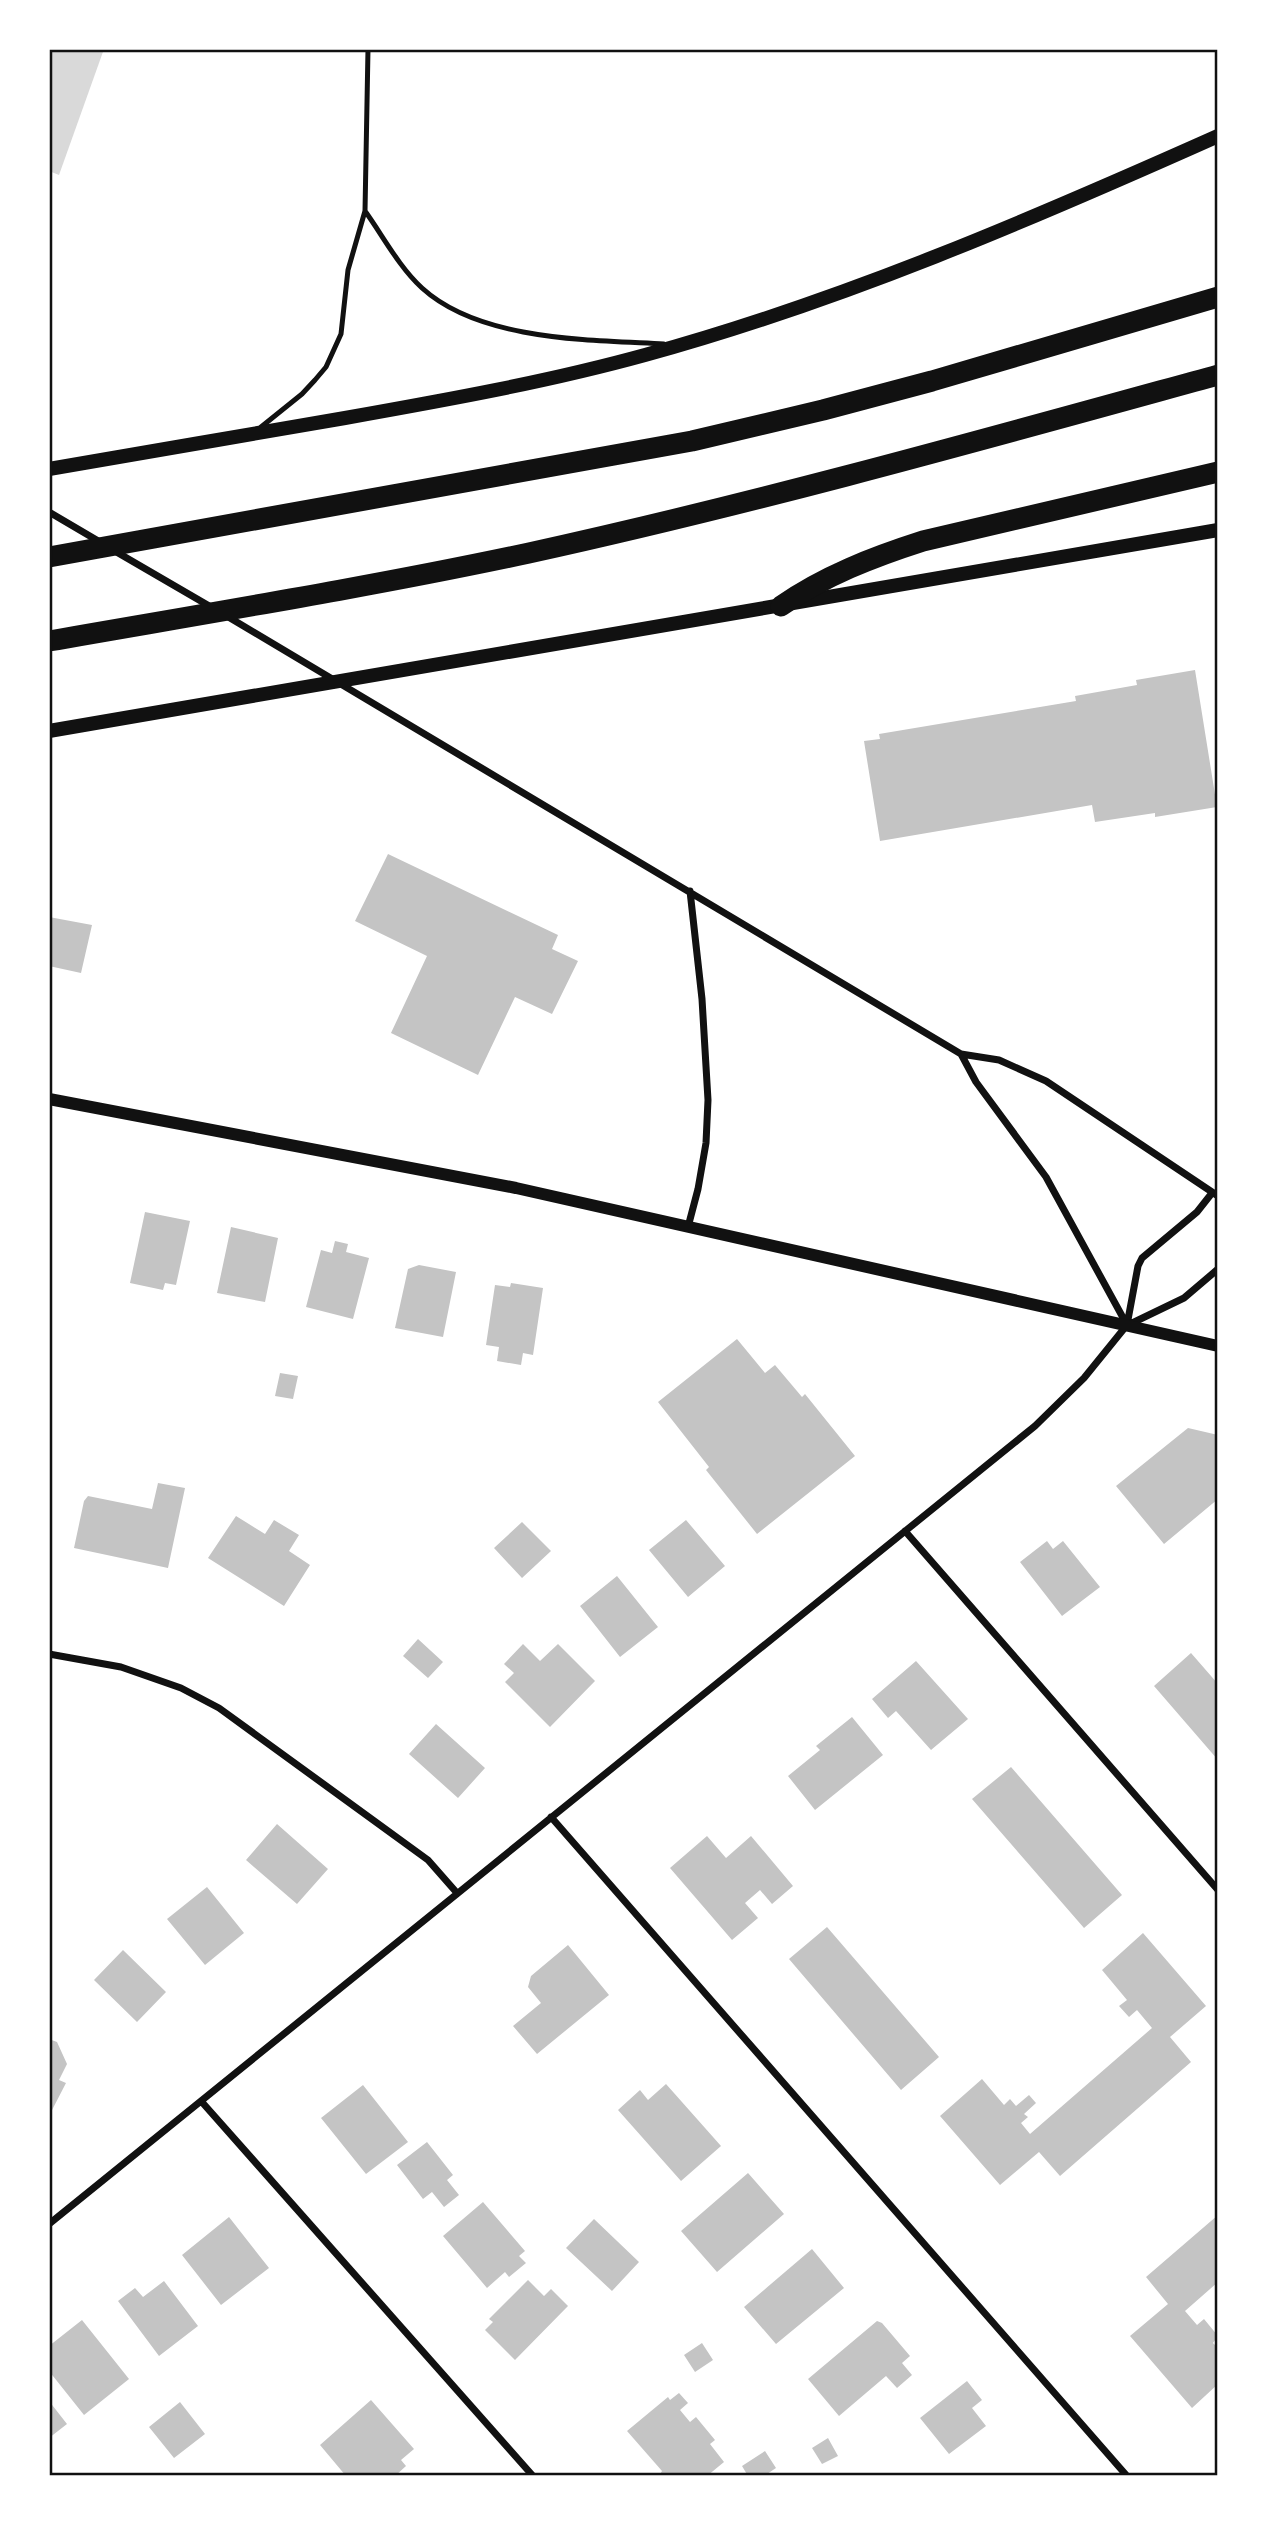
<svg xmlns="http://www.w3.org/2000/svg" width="1267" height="2525" viewBox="0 0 1267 2525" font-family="Roboto,sans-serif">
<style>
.water{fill:#d9d9d9}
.building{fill:#c4c4c4}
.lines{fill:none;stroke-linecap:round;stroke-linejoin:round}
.service{stroke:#111;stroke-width:5}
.minor{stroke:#111;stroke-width:7}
.tertiary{stroke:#111;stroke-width:12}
.secondary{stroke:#111;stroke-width:14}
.motorway{stroke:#111;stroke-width:21}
.neatline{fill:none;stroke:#111;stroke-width:2.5}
</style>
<rect width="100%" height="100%" fill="#fff"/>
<path class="water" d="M 49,49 L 104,49 L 59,175 L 49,171 Z"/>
<path class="building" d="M 1195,670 L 1217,807 L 1155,817 L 1155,813 L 1095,822 L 1092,805 L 880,841 L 864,741 L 880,739 L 879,734 L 1076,701 L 1075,696 L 1137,685 L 1136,680 Z
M 388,854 L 558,935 L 552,949 L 578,961 L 552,1014 L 515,997 L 478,1075 L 391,1033 L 427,956 L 355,921 Z
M 49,917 L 92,925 L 81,973 L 49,966 Z
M 145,1212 L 190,1221 L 176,1285 L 165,1283 L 163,1290 L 130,1283 Z
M 231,1227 L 278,1238 L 265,1302 L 217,1293 Z
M 335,1241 L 348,1244 L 346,1252 L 369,1258 L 353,1319 L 306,1307 L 321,1250 L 332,1253 Z
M 419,1265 L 456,1272 L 443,1337 L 395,1328 L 408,1269 Z
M 511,1283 L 543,1288 L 533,1355 L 523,1353 L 521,1365 L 497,1361 L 499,1347 L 486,1345 L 495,1285 L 510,1287 Z
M 737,1339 L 765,1373 L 775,1365 L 802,1397 L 805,1394 L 855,1456 L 757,1534 L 706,1470 L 709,1467 L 658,1402 Z
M 280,1373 L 298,1376 L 293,1399 L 275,1396 Z
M 1188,1428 L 1218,1435 L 1218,1499 L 1164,1544 L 1116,1486 Z
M 158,1483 L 185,1488 L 168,1568 L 74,1548 L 84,1501 L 88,1496 L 152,1509 Z
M 236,1516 L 265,1534 L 274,1520 L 299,1535 L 289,1551 L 310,1565 L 284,1606 L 208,1558 Z
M 686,1520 L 725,1566 L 688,1597 L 649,1550 Z
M 522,1522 L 551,1551 L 522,1578 L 494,1548 Z
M 1047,1541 L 1053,1549 L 1063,1541 L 1100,1587 L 1062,1616 L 1020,1562 Z
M 617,1576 L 658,1627 L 620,1657 L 580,1606 Z
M 418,1639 L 443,1662 L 428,1678 L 403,1656 Z
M 523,1644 L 540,1661 L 558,1644 L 595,1681 L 550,1727 L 505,1682 L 514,1673 L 504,1664 Z
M 1191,1653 L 1218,1684 L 1218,1760 L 1154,1686 Z
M 916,1661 L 968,1719 L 931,1750 L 896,1711 L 888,1718 L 872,1699 Z
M 852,1717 L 883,1755 L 815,1810 L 788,1776 L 820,1750 L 816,1746 Z
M 436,1724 L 485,1768 L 458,1798 L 409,1754 Z
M 1011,1767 L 1122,1895 L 1084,1928 L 972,1799 Z
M 277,1824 L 328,1869 L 297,1904 L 246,1860 Z
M 707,1836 L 726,1858 L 751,1836 L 793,1886 L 772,1904 L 760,1890 L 745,1903 L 758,1918 L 732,1940 L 670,1868 Z
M 207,1887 L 244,1933 L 205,1965 L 167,1919 Z
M 827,1927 L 939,2057 L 901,2090 L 789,1959 Z
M 1143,1933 L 1206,2006 L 1170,2037 L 1191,2062 L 1060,2176 L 1039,2152 L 1000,2185 L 940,2116 L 982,2079 L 1004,2105 L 1010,2099 L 1016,2106 L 1029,2095 L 1036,2103 L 1024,2114 L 1028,2117 L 1021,2123 L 1030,2134 L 1152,2028 L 1137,2010 L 1129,2017 L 1119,2006 L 1127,2000 L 1102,1970 Z
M 568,1945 L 609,1995 L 537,2054 L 513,2026 L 541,2003 L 528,1987 L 531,1976 Z
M 123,1950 L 166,1992 L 137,2022 L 94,1980 Z
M 49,2039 L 57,2042 L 67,2064 L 59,2080 L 66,2083 L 51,2112 L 49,2111 Z
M 666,2084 L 721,2146 L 681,2181 L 618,2110 L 640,2090 L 648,2100 Z
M 363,2085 L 408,2142 L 366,2174 L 321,2118 Z
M 427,2142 L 453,2175 L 447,2180 L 459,2195 L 444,2207 L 432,2192 L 423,2199 L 397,2165 Z
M 748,2173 L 784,2214 L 717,2272 L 681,2231 Z
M 483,2202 L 525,2251 L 519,2256 L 526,2263 L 509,2277 L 505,2272 L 487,2288 L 443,2236 Z
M 1218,2215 L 1218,2282 L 1185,2311 L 1197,2325 L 1204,2319 L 1218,2336 L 1213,2343 L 1218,2348 L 1218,2384 L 1192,2408 L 1130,2336 L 1168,2304 L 1146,2277 Z
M 229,2217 L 269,2268 L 221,2305 L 182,2255 Z
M 594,2219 L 639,2262 L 612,2291 L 566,2248 Z
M 812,2249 L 844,2288 L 776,2344 L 744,2307 Z
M 528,2280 L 544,2296 L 551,2289 L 568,2306 L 515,2360 L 485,2330 L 493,2322 L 489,2319 Z
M 164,2281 L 198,2326 L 159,2356 L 118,2301 L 135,2288 L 143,2297 Z
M 82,2320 L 129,2379 L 84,2415 L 49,2371 L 49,2346 Z
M 877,2321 L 882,2323 L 910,2356 L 902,2363 L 912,2375 L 897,2388 L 886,2376 L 839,2416 L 808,2379 Z
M 702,2343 L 713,2360 L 695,2372 L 684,2355 Z
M 967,2381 L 982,2400 L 972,2408 L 986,2426 L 949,2454 L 920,2418 Z
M 679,2393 L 688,2403 L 680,2410 L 690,2422 L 696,2417 L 715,2440 L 710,2444 L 724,2462 L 707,2476 L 659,2476 L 662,2471 L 627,2431 L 668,2397 L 670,2400 Z
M 371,2400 L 414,2449 L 401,2460 L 406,2466 L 395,2476 L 382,2476 L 380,2474 L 378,2476 L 346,2476 L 320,2445 Z
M 49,2401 L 67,2424 L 49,2438 Z
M 180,2402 L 205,2434 L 174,2458 L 149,2427 Z
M 828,2438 L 838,2456 L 822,2464 L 812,2448 Z
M 765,2451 L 776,2468 L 764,2476 L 748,2476 L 742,2466 Z"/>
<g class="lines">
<path class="service" d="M 365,211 C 383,236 399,267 422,288 C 480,341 590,340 664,344
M 261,427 L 302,394 L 315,380 L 326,367 L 341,334 L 348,270 L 365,211 L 368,49"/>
<path class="minor" d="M 49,512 L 100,542
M 113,550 L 211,607
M 225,615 L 961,1054 L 999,1060 L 1046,1081 L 1218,1196
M 961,1054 L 976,1082 L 1046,1177 L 1127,1325
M 688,1227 L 698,1189 L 706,1143 L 708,1100 L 702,999 L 690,891
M 1128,1325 L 1184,1298 L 1218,1269
M 905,1531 L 1218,1890
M 49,1654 L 121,1667 L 181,1688 L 219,1708 L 428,1860 L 457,1893
M 551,1817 L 1127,2476
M 201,2101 L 533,2476
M 49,2224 L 1035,1426 L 1084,1378 L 1127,1325 L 1138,1266 L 1142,1258 L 1197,1212 L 1212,1193"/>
<path class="tertiary" d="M 49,1099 L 516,1188 L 1218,1346"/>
<path class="secondary" d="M 49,469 C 148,452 246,435 345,418 C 446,400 547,382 645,355 C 842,301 1032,219 1218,136
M 49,731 L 1218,530"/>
<path class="motorway" d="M 49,557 L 692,441 L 823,410 L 932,381 L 1218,297
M 781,606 C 824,576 873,557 923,541 L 1218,472
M 49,641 C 209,613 370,587 529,553 C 761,502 989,438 1218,375"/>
</g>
<rect width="1267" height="2525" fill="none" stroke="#ffffff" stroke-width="102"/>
<rect x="51" y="51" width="1165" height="2423" class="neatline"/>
</svg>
